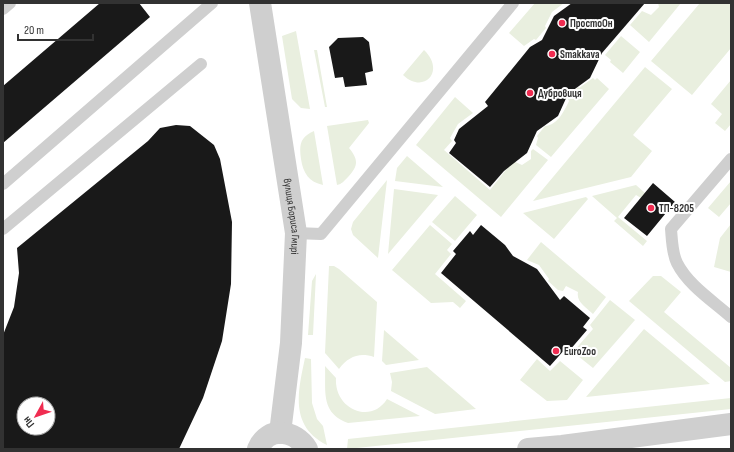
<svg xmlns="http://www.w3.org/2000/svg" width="734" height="452" viewBox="0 0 734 452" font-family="'Sofia Sans Condensed',sans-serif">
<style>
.green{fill:#e9efdf}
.building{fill:#191919;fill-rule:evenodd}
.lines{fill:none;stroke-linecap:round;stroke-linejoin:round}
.service{stroke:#cfcfcf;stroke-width:12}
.minor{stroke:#cfcfcf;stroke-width:22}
.poi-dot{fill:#f02c51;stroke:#fff;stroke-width:1.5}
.labels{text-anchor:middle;stroke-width:4;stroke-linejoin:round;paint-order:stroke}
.poi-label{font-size:11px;font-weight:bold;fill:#323232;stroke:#fff;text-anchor:start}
.street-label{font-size:11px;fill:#323232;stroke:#fff}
</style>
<rect width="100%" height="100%" fill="#fff"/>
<path class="green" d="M 535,3 L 564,3 L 552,12 L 545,26 L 546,28 L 536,40 L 534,39 L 524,46 L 509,33 Z
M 658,3 L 681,3 L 649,42 L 630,25 L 642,11 L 651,15 L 659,7 Z
M 700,3 L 731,3 L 731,48 L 692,95 L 651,61 Z
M 296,31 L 310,109 L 301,108 L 292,99 L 282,36 Z
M 621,36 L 640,52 L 623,73 L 610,62 L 611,60 L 605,55 Z
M 314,50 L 317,50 L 327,107 L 325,107 Z
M 424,50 C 446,71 424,95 403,75 Z
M 645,67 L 672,89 L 633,135 L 652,151 L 631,177 L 533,201 Z
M 593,78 L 595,80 L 597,78 L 609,89 L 551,157 L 536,145 L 538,138 L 537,136 L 545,126 C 558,125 564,111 569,101 L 568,99 L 578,87 L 579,88 Z
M 731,80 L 731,124 L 725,131 L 715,123 L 722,114 L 711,104 Z
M 455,97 L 473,113 L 458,124 L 450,138 L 452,141 L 444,150 L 490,190 L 513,161 L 522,165 L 531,159 L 531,151 L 533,149 L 548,160 L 501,217 L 416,145 Z
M 368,120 L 369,123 L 349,148 C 359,160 358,166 348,177 C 344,181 342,184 337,185 L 327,126 Z
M 314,131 L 323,185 C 309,182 303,173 301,159 C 299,145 300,137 314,131 Z
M 407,156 L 443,187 L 395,181 L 397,168 Z
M 387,180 L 378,258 L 353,235 L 351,229 L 353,222 Z
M 731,181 L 731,203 L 719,217 L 708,208 Z
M 636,185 L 645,193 L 641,198 L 636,195 L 618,217 L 647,241 L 643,246 L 614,221 L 617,218 L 592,196 Z
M 394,189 L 438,195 L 388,254 Z
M 455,196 L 477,215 L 455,241 L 432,222 Z
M 586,197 L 588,199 L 554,239 L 523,213 Z
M 731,224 L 731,272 L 714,267 L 720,238 Z
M 430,225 L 452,244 L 447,250 L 451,254 L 435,274 L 466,301 L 460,308 L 453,302 L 431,303 L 392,270 Z
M 541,242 L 606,297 L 593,314 C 586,307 576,302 578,292 L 566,286 L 563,291 L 558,290 L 548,281 L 549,279 L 539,265 L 527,260 Z
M 329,266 L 334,266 L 339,269 L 377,302 L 374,357 C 359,352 348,357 339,369 L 325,353 Z
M 316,274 L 313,335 L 308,335 L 312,281 Z
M 653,276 L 661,276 L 681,292 L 664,312 L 731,368 L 731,381 L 725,382 L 629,301 Z
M 610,300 L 635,320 L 593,368 L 573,352 L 593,329 L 590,325 Z
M 644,329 L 710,384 L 586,397 Z
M 384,330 L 419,360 L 386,365 L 382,361 Z
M 305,358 L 311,359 L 312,403 L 317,419 L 323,426 L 327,445 C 289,426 298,391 305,358 Z
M 537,359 L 550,371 L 560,361 L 583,380 L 567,400 L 547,401 L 520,380 Z
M 325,366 L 336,378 C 334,409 371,425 387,399 L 420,416 L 348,423 C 320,413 326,391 325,366 Z
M 427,367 L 476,409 L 435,414 L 391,391 L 392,382 L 390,373 Z
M 731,398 L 731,409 L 347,449 L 348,439 Z"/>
<path class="building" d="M 100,3 L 139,3 L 150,17 L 3,143 L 3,86 Z
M 572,3 L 645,3 L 602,53 L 590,78 L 568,94 L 558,116 L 537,131 L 527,153 L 504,171 L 490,187 L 449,153 L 456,143 L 454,140 L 459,129 L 488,106 L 485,102 L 530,47 L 542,40 L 554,16 Z
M 363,37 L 369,42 L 373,71 L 365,73 L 367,85 L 345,87 L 343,77 L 335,78 L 329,47 L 338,38 Z
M 176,125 L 190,126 L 214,145 L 220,159 L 232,222 L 231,284 L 222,341 L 203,398 L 179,449 L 3,449 L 3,335 L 14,307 L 19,273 L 17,248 L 148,141 L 160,128 ZM 24,404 L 48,404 L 48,428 L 24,428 Z
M 653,183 L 675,202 L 647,236 L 624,218 Z
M 481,225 L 505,245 L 513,256 L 537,269 L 560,300 L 564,296 L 590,318 L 583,327 L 587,330 L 569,351 L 566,348 L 550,366 L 441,273 L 456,254 L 453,251 L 470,231 L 473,235 Z"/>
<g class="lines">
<path class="service" d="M 3,9 L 10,3
M 731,159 L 671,229 C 672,240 672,253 677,263 C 688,285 713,301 731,317
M 3,184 L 212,3
M 3,229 L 201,64
M 296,233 L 321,234 L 513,3"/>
<g class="minor">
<path id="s1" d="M 260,3 L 296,233 L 291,343 L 280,433"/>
<path d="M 258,449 C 268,425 295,430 307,449"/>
<path d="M 528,449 L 562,446 L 731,424"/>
</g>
</g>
<g class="poi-dot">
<circle cx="562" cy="23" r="4"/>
<circle cx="552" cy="54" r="4"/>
<circle cx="530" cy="93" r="4"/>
<circle cx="651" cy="208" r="4"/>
<circle cx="556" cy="351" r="4"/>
</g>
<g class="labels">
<g class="poi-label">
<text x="570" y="27">ПростоОн</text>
<text x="560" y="58">Smakkava</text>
<text x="538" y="97">Дубровиця</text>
<text x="659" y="212">ТП-8205</text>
<text x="564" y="355">EuroZoo</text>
</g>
<g class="street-label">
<text dy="4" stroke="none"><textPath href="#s1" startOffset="216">вулиця Бориса Гмирі</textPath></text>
</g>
</g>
<rect width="734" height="452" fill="none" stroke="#323232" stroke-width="8"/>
<g transform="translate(36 416) rotate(230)"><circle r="19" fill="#ffffff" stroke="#adadad"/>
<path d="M0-3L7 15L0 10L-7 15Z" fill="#f02c51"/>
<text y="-6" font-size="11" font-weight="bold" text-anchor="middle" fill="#323232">Пн</text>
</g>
<path d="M18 34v6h75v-6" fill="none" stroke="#323232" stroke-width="2"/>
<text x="24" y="34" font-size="12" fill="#323232" stroke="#ffffff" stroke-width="3" paint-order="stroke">20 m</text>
</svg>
